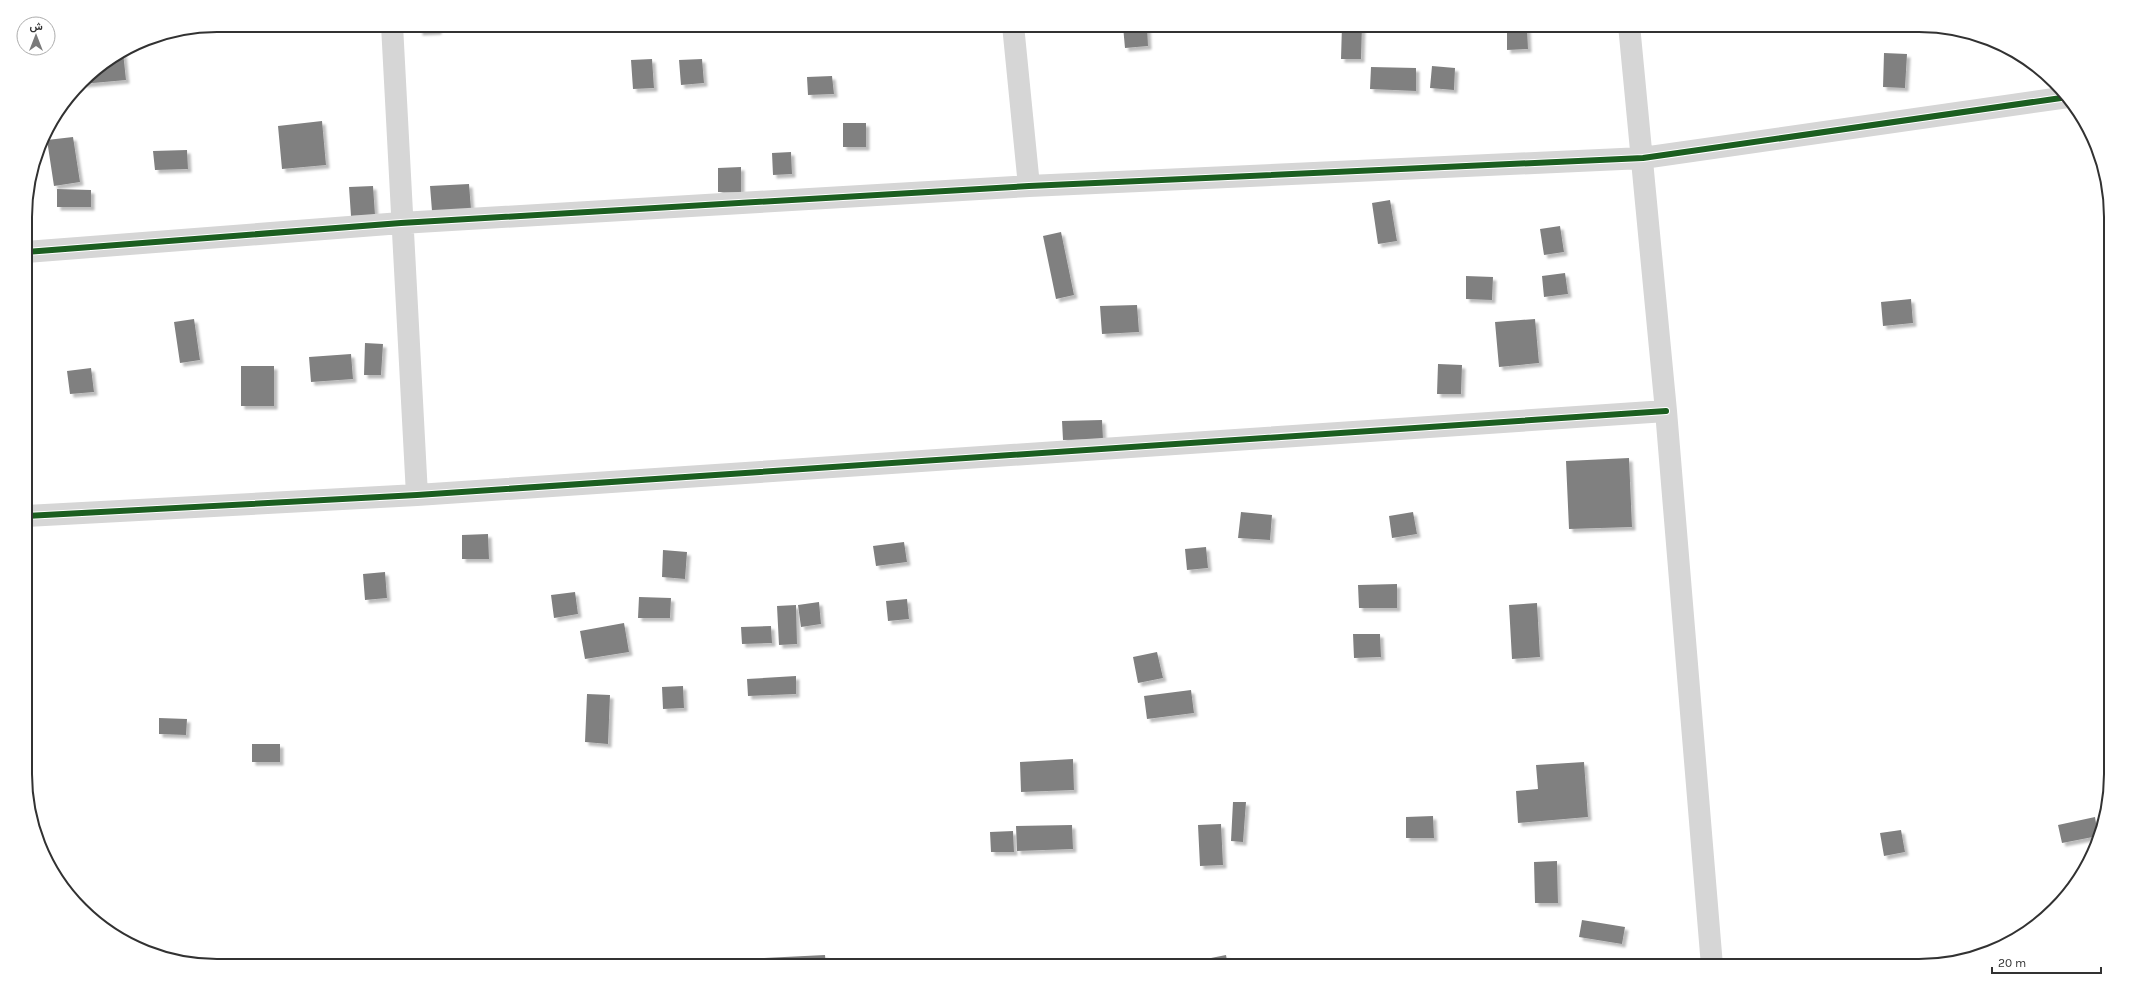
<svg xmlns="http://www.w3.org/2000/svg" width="2136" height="991" viewBox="0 0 2136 991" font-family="Karla,Vazirmatn,sans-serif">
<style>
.building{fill:#808080;filter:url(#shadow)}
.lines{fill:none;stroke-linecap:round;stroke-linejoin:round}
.minor{stroke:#d6d6d6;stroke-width:22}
.cycleway-casing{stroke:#fff;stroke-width:8}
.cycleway{stroke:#1b5e20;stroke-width:6}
.rim{fill:none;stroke:#323232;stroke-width:2}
</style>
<defs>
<filter id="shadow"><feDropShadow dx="3.5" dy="3.5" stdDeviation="1" flood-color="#0004"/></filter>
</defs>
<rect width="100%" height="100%" fill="#fff"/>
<path class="building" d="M 419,25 L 438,25 L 438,31 L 419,32 Z
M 1147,25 L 1148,46 L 1125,48 L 1123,26 Z
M 1287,25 L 1323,25 L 1323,27 L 1287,26 Z
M 1342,25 L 1362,25 L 1361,59 L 1341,59 Z
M 1527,28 L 1528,49 L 1507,50 L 1507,29 Z
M 123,52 L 126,80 L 82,84 L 90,73 Z
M 1884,53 L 1907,54 L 1905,88 L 1883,87 Z
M 652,59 L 654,88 L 633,89 L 631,60 Z
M 702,59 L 704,83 L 681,85 L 679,60 Z
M 1432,66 L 1455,68 L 1454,90 L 1430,88 Z
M 1371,67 L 1416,68 L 1416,91 L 1370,89 Z
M 832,76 L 834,94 L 808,95 L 807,77 Z
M 322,121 L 326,165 L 282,169 L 278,126 Z
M 843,123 L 866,123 L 866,147 L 843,147 Z
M 73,137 L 80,182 L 54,186 L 47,140 Z
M 187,150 L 188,169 L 155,170 L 153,151 Z
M 791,152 L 792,174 L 773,175 L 772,153 Z
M 741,167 L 741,192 L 718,192 L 718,168 Z
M 469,184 L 471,209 L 432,211 L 430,186 Z
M 373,186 L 375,215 L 351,216 L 349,187 Z
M 57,189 L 91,190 L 91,207 L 57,207 Z
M 1390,200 L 1397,241 L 1378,244 L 1372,203 Z
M 1560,226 L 1564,252 L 1544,255 L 1540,229 Z
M 1061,232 L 1074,295 L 1056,299 L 1043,236 Z
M 1565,273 L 1568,294 L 1544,297 L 1542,276 Z
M 1466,276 L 1493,277 L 1492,300 L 1466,299 Z
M 1911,299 L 1913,323 L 1883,326 L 1881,302 Z
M 1137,305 L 1139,332 L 1102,334 L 1100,306 Z
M 194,319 L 200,360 L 180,363 L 174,322 Z
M 1535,319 L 1539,363 L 1499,367 L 1495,322 Z
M 365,343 L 383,344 L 381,375 L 364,375 Z
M 351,354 L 353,379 L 311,382 L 309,357 Z
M 1438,364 L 1462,365 L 1461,394 L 1437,394 Z
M 241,366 L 274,366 L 274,406 L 241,406 Z
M 91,368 L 94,392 L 70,394 L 67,371 Z
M 1102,420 L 1103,439 L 1063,440 L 1062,421 Z
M 2105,437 L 2110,437 L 2110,462 L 2104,462 Z
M 1629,458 L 1632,527 L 1569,529 L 1566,461 Z
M 1241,512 L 1272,515 L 1270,540 L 1238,538 Z
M 1413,512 L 1417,534 L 1392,538 L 1389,516 Z
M 488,534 L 489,559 L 462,559 L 462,535 Z
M 904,542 L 907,562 L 876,566 L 873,546 Z
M 1206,547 L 1208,568 L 1187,570 L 1185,549 Z
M 663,550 L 687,552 L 685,579 L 662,577 Z
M 385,572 L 387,598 L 365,600 L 363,574 Z
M 1397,584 L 1397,608 L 1359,608 L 1358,585 Z
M 575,592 L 578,614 L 554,618 L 551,595 Z
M 639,597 L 671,598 L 670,618 L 638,618 Z
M 907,599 L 909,619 L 888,621 L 886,601 Z
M 819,602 L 821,624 L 801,627 L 798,605 Z
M 1537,603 L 1540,657 L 1512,659 L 1509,605 Z
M 796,605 L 797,644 L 779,645 L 777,606 Z
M 624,623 L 629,652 L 585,659 L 580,631 Z
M 771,626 L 772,643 L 742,644 L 741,627 Z
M 1353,634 L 1380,634 L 1381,657 L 1354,658 Z
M 1157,652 L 1163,678 L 1138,683 L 1133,657 Z
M 796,676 L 796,694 L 748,696 L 747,679 Z
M 683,686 L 684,708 L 663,709 L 662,687 Z
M 1191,690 L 1194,713 L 1147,719 L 1144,696 Z
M 587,694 L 610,695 L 608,744 L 585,742 Z
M 159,718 L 187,719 L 186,735 L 159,734 Z
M 252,744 L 280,744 L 280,762 L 252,762 Z
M 1073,759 L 1074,790 L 1021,792 L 1020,762 Z
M 1584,762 L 1588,817 L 1518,823 L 1516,791 L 1538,789 L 1536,765 Z
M 1233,802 L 1246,802 L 1243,842 L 1231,841 Z
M 1433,816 L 1434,838 L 1406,838 L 1406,817 Z
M 2095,817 L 2098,836 L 2062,843 L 2058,825 Z
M 1221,824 L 1223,865 L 1200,866 L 1198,825 Z
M 1072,825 L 1073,849 L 1017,851 L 1016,826 Z
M 1901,830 L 1905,852 L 1884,856 L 1880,833 Z
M 1013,831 L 1014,852 L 991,852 L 990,832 Z
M 1557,861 L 1558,903 L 1535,903 L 1534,862 Z
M 1582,920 L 1625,927 L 1622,944 L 1579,937 Z
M 825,955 L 826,966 L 744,966 L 744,959 Z
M 1226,955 L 1228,966 L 1202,966 L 1201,960 Z"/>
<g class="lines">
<path class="minor" d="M 392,25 L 417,495
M 1013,25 L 1029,186
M 1629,25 L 1666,411 L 1712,966
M 26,252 L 401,223 L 1029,186 L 1643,158 L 2068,97
M 26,516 L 417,495 L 1666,411"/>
<g class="cycleway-casing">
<path id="cycleway" d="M 26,252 L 401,223 L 1029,186 L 1643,158 L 2068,97
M 26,516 L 417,495 L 1666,411"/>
</g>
<use href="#cycleway" class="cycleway"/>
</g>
<path d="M0 0H2136V991H0ZM217 32H1919A185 185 0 0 1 2104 217V774A185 185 0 0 1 1919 959H217A185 185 0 0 1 32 774V217A185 185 0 0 1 217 32Z" fill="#fff" fill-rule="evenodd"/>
<path class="rim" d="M217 32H1919A185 185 0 0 1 2104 217V774A185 185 0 0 1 1919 959H217A185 185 0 0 1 32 774V217A185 185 0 0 1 217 32Z"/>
<g transform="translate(36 36)"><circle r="19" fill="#ffffff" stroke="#adadad"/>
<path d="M0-3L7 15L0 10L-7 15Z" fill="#7a7a7a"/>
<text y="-6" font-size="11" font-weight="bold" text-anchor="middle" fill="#323232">ش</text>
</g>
<path d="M1992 967v6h109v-6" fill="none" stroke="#323232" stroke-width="2"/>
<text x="1998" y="967" font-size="12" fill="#323232" stroke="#ffffff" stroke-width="3" paint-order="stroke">20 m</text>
</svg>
